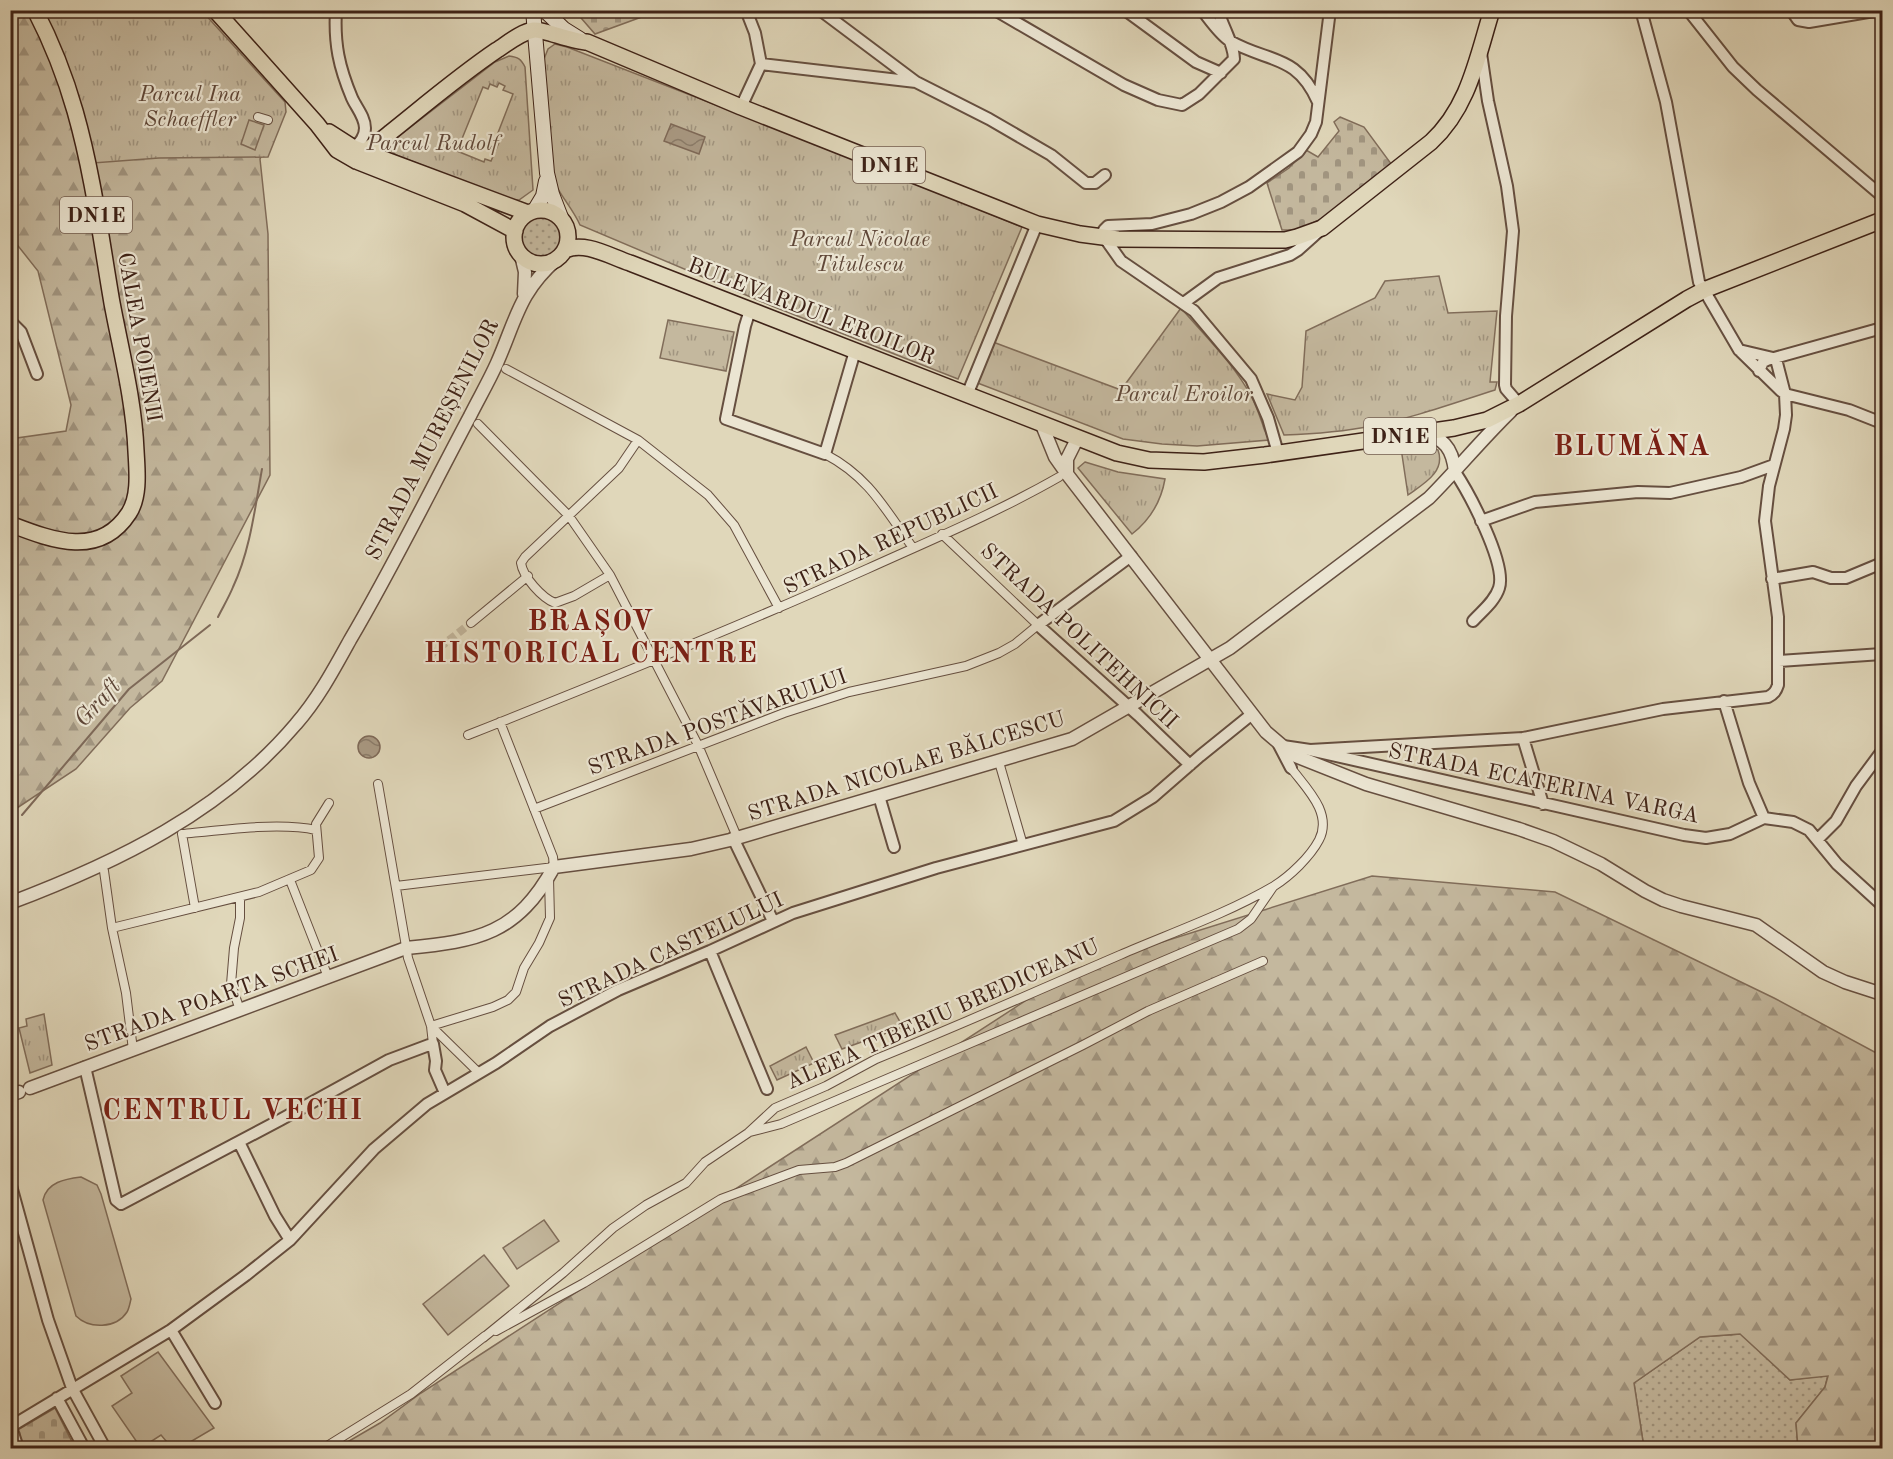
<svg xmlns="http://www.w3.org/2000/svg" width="1893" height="1459" viewBox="0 0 1893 1459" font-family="'Old Standard TT',serif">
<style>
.grass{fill:url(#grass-dots);stroke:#816d5a;stroke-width:1.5}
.forest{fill:url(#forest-firs);stroke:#816d5a;stroke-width:1.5}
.cemetery{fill:url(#cemetery-stones);stroke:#816d5a;stroke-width:1.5}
.park{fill:url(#park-tufts);stroke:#816d5a;stroke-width:1.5;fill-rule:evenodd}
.pitch{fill:#c4b89e;stroke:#816d5a;stroke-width:1.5}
.water{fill:url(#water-waves);stroke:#7e6958;stroke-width:1.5}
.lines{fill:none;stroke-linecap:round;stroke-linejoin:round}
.stream{stroke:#7e6958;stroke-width:2}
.pedestrian-tunnel{stroke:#c0b399;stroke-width:8;stroke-dasharray:8 4;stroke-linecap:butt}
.pedestrian-casing{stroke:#664f40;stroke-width:10}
.minor-casing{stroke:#664f40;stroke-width:14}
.tertiary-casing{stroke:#664f40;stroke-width:15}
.secondary-casing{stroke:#3e2217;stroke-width:16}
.primary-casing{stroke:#3e2217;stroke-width:18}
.pedestrian{stroke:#ebe5d2;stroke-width:8}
.minor{stroke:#ebe5d2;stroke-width:10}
.tertiary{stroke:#ebe5d2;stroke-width:12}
.secondary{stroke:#ebe5d2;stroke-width:14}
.primary{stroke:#e0d7ba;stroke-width:15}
.labels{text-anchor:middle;stroke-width:4.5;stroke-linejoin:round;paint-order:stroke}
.shield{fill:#ebe5d2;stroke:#725c4f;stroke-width:1.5}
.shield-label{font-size:21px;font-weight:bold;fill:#3e2217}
.park-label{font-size:22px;font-style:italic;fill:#604839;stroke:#ebe5d2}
.street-label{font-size:22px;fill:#3e2217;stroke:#ebe5d2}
.water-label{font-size:24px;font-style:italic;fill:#5e4637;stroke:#ebe5d2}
.district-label{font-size:28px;font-weight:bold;letter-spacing:1.5px;fill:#7a1f14;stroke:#ebe5d2}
</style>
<defs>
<pattern id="grass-dots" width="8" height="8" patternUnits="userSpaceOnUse" patternTransform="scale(1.5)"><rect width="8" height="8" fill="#c4b89e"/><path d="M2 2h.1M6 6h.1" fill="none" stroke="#a19580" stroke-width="1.8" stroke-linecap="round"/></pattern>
<pattern id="forest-firs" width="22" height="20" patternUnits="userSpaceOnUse" patternTransform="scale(1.5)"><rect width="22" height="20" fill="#c4b89e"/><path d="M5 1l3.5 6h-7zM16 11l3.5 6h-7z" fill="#a19580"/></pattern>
<pattern id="cemetery-stones" width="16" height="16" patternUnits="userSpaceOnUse" patternTransform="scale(1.5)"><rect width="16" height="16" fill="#c4b89e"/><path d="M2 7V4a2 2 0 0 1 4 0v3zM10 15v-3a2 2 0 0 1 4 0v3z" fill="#a19580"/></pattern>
<pattern id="park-tufts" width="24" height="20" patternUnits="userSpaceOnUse" patternTransform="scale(1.5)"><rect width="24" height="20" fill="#c4b89e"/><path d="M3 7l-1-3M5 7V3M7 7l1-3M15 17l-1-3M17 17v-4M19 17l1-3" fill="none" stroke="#a19580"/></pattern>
<pattern id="water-waves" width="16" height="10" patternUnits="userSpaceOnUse" patternTransform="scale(1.5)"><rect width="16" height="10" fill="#a99983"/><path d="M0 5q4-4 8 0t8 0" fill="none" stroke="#8b7c6a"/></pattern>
</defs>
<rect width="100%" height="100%" fill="#e0d7ba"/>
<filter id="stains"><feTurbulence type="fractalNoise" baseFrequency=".00333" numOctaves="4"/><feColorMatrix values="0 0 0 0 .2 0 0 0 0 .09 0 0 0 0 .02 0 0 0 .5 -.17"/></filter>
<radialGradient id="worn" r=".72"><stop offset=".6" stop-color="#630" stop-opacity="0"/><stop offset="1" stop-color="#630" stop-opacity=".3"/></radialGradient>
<path class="grass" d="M521 237a21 21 0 1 1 42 0a21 21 0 1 1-42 0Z
M 1741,1334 L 1790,1380 L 1828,1375 L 1825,1387 L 1796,1423 L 1798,1448 L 1644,1448 L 1634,1383 L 1700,1337 Z"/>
<path class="forest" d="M 11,11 L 196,11 L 285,110 L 260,159 L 268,234 L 270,475 L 162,681 L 130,708 L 76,769 L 14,810 L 10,807 L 10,439 L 66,431 L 71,405 L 38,271 L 11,237 Z
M 1372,876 L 1555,892 L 1774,998 L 1882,1056 L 1882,1448 L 1796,1448 L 1798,1448 L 1796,1423 L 1825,1387 L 1828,1376 L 1790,1380 L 1740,1334 L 1700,1337 L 1634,1383 L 1644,1448 L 337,1448 L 380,1423 L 421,1393 L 1073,970 Z"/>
<path class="cemetery" d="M 575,11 L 658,11 L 595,34 Z
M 1340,117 L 1364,127 L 1392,165 L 1321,219 L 1298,230 L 1282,230 L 1267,183 L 1289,168 L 1306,150 L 1318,157 L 1339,131 L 1334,122 Z
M 55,1408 L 75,1448 L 19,1448 L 14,1432 Z"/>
<path class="park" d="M 39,11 L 202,11 L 285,102 L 286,112 L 268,157 L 159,158 L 93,163 ZM 249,120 L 264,125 L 255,150 L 241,144 Z
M 555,44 L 567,47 L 883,170 L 1022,227 L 958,379 L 772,306 L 580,225 C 572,207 559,195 552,177 L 544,59 L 548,49 Z
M 509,56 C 518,57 521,59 525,67 L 533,190 L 519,200 L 511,200 L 396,155 L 390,149 L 392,142 L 399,136 L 495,62 ZM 499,83 L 505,86 L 503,90 L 513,94 L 496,138 L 500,140 L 491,161 L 485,159 L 484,162 L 457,151 L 483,87 L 488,89 L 490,84 L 497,87 Z
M 1439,276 L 1448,313 L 1497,311 L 1490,382 L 1497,382 L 1495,390 C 1454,403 1413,418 1371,426 C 1342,432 1313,434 1284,435 L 1267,394 L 1295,400 L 1302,387 L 1306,331 L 1375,298 L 1385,281 Z
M 1181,308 C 1205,336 1234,364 1251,396 C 1259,411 1262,425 1269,440 L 1197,446 L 1162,444 L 1123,439 L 975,382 L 993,342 L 1121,390 Z
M 668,320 L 734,332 L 726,371 L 660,358 Z
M 1426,445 L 1438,450 C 1446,472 1423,484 1408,495 L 1401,448 Z
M 1085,462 L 1118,472 L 1165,479 C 1161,502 1150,520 1132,534 L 1078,468 Z
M 895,1013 L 903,1027 L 842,1049 L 835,1035 Z
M 44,1014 L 52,1065 L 30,1073 L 19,1028 L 27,1026 L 26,1019 Z
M 806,1047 L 814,1063 L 777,1080 L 770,1066 Z"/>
<path class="pitch" d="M 81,1177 L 97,1185 L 101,1194 L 131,1299 C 130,1303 129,1309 127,1312 C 116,1329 89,1329 76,1316 L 43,1200 C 47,1182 65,1179 81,1177 Z
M 544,1220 L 559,1241 L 517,1269 L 503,1248 Z
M 484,1255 L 509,1286 L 448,1335 L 423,1304 Z
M 158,1352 L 214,1428 L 180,1448 L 172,1448 L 161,1435 L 141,1448 L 112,1406 L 132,1393 L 121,1376 Z"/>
<path class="water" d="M 671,124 L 705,137 L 699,154 L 664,141 Z
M358 747a11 11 0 1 1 22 0a11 11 0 1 1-22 0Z"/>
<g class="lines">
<path class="stream" d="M 218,617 C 223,607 229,597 233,587 C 250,551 255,508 262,469
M 22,815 L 129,689 L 210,625"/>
<path class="pedestrian-tunnel" d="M 430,655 L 471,623"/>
<g class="pedestrian-casing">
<path id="pedestrian" d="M 258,117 L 268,120
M 506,369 L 638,440 L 708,495 L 734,525 L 779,608
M 478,424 L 569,516 L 610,575 L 698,745 L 737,837
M 825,454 C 869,477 885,509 913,548
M 610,575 L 574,596 L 555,603 C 542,598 523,577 521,563 L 525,557 L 619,468 L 638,440
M 471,623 L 528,576
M 468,735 C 602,682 735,628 867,569 C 931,540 998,512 1059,477
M 999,762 L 1023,845
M 378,784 L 408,958 L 431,1026 L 433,1044
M 534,809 L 784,713 L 849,692 L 966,666 L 999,653 L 1015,644 L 1038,625 L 942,534
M 104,871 L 112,928 L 126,993 L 133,1050
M 290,880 L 328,977
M 396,886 L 554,867 L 553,857 L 500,722
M 240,898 L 240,918 L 234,948 L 231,984 L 240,1010
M 195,908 L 182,834 C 220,830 280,822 316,830
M 112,928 L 259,892 L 311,870 L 319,858 L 316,824 L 329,803
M 431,1026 L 493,1007 L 508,1000 L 516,992 L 524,968 L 539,943 L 550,918 L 549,878
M 431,1026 L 479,1073
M 750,1132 L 781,1124 L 1238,929 L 1251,919 L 1273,887
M 496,1331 L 584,1283 L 721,1199 L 799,1170 L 835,1167 L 846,1163 L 1083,1045 L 1148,1011 L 1263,961
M 483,1338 L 563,1273 L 613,1228 L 646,1205 L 686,1183 L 705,1162 L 748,1133 L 775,1108 L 826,1086 L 876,1059 C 958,1026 1039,990 1120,955 C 1171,933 1226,914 1274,886 C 1290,876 1310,857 1319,840 C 1333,813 1306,788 1291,768
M 324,1448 L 411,1394 L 485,1336"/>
</g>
<g class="minor-casing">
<path id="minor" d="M 336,10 C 334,44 339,67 352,98 C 356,107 365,117 365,128 C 365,137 360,142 354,148
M 820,10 L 916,82 L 989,119 L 1051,155 L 1086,183 L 1095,183 L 1105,175
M 995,10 L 1124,85 L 1158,100 L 1182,105 L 1199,94 L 1234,59 C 1234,44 1222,26 1218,10
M 1125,10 L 1196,62 L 1221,73
M 1202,10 C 1210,20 1220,35 1230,41 C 1269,63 1297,54 1318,102
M 1641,10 L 1666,102 L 1699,282 L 1704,290 L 1739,350 L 1780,390 L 1785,394 L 1849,410 L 1882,423
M 1688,10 L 1733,67 L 1757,90 L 1882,196
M 1791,10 L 1798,20 L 1809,22 L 1880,10
M 1481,53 L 1488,101 L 1507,186 L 1513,231 L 1506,316 L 1505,385 L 1506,389 L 1519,404
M 761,64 L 916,82
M 741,107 L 761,64 L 755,33 L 746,10
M 1185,302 L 1218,278 L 1290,255 L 1298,250 L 1317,233
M 750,310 L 745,326 L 726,419 L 825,454 L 855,351
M 10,321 L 21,332 L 37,374
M 1739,350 L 1773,358
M 1759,371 L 1763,362 L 1767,360 L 1882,328
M 967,395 L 1037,224
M 1278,453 L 1268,418 L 1251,379 L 1194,311 L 1121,261 L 1104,237 L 1104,230 L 1108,226 L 1152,224 L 1191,214 L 1221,202 L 1249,187 L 1298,152 L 1311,134 L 1316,122 L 1330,10
M 1455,472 C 1469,493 1507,564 1499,588 C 1495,601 1482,611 1473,621
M 1481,521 L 1535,502 L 1638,492 L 1670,493 L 1741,477 L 1774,465
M 1131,556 L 1038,625 L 1138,715 L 1190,765
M 1772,579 L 1813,572 L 1831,578 L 1846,578 L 1882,563
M 1779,661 L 1882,654
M 1724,701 L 1749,783 L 1764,818
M 1523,738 L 1543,804
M 1279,745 L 1291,768
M 1283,746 L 1310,750 L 1684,835 L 1706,838 L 1730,834 L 1764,818 L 1793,822 L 1809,830 L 1837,864 L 1882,905
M 1310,750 L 1523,738 L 1663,709 L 1768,697 C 1774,694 1776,691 1778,685 L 1778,617 L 1765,521 L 1769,486 L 1784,429 L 1786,415 L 1785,394 L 1776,359
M 879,796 L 894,847
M 733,838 L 773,921
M 1818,839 L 1836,821 L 1856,786 L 1882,751
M 710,951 L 767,1089
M 85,1067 L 116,1200 L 121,1204 L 280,1120 L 389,1060 L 429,1045 L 433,1044 L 436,1061 L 435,1070 L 445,1093
M 239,1142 L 275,1216 L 290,1240
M 10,1182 L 48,1320 L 72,1388 L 105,1448
M 171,1330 L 215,1403
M 57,1398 L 84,1448
M 10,1424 L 18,1448
M 10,1427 L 171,1330 L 246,1275 L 290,1240 L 374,1149 L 427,1104 L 496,1063 L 550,1026 L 618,990 L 710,951 L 793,913 L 936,868 L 1114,821 L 1153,797 L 1200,756 L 1252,714"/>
</g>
<g class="tertiary-casing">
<path id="tertiary" d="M 521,255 L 525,272 L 524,294
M 1042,425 L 1055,457 L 1067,474 L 1266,732 L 1293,755 L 1366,784 L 1519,829 L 1553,841 L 1601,864 L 1645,891 L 1663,900 L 1681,906 L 1756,925 L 1823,972 L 1845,982 L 1882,994
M 1422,435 C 1445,436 1453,451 1455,472
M 1067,473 L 1067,459 L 1077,439
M 10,903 C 116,863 222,812 296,724 C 318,699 334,669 350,640 C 393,567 430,491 470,416 C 479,398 489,381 497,363 C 516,320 519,292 557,259
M 30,1088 L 406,948 C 479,941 517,934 554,867 L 691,849 L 730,840 L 1072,739 L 1230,648 L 1429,498 C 1457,470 1482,439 1511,411
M 10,1095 L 19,1092"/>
</g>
<g class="secondary-casing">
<path id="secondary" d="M 533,10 L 547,173 L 552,194 L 562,220
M 544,10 L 564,29 L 580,39
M 534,211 L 543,196 L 546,181"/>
</g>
<g class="primary-casing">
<path id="primary" d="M 215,10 L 317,124 L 337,150 L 356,161 L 465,204 L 515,231
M 329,132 L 354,148 L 528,213
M 356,161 C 366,148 379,143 391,132 C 426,104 460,75 497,50 C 508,43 521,32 534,30 C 543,29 573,42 587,42 L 741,107 L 1037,224 L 1080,234 L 1118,239 L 1285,240 L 1297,237 L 1322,228 L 1431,142 C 1469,107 1477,58 1492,10
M514 237a27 27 0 1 1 54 0a27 27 0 1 1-54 0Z
M 565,250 C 585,241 609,256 630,263 L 1117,453 L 1149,460 L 1204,462 L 1265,455 L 1454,428 L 1487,420 L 1519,404 L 1687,299 L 1704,290 L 1882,220
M 10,524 C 52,540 99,559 129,513 C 140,496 137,470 136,451 C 134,401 121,351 112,303 C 101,239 93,174 75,111 C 65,76 52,43 35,10"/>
</g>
<use href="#pedestrian" class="pedestrian"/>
<use href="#minor" class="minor"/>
<use href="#tertiary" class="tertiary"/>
<use href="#secondary" class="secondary"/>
<use href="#primary" class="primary"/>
</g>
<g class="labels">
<g class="shield">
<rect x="853" y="147" width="72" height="36" rx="4.5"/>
<rect x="60" y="197" width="72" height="36" rx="4.5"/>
<rect x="1364" y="418" width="72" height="36" rx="4.5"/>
</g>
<g class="shield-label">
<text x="889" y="172">DN1E</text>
<text x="96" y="222">DN1E</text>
<text x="1400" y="443">DN1E</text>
</g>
<g class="park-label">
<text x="190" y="101">Parcul Ina<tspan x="190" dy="25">Schaeffler</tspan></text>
<text x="433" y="150">Parcul Rudolf</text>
<text x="860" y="246">Parcul Nicolae<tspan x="860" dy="25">Titulescu</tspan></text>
<text x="1184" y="401">Parcul Eroilor</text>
</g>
<g class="street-label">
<text transform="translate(812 310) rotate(21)" y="8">BULEVARDUL EROILOR</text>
<text transform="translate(141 337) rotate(80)" y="8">CALEA POIENII</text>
<text transform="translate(431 439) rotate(-63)" y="8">STRADA MUREȘENILOR</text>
<text transform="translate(890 538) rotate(-25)" y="8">STRADA REPUBLICII</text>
<text transform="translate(1080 635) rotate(43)" y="8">STRADA POLITEHNICII</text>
<text transform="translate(717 721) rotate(-20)" y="8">STRADA POSTĂVARULUI</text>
<text transform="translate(906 765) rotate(-17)" y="8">STRADA NICOLAE BĂLCESCU</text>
<text transform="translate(1544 782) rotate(12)" y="8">STRADA ECATERINA VARGA</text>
<text transform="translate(670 949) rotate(-25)" y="8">STRADA CASTELULUI</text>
<text transform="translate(211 998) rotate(-20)" y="8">STRADA POARTA SCHEI</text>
<text transform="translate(942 1013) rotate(-24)" y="8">ALEEA TIBERIU BREDICEANU</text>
</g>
<g class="water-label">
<text transform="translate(97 702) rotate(-48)" y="8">Graft</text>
</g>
<g class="district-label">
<text x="1632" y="455">BLUMĂNA</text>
<text x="591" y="630">BRAȘOV<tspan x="591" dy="32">HISTORICAL CENTRE</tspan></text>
<text x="233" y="1119">CENTRUL VECHI</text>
</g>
</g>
<rect width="1893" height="1459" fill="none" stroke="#e0d7ba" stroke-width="36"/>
<rect x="12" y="12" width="1869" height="1435" fill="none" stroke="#3e2217" stroke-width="3"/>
<rect x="18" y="18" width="1857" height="1423" fill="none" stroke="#3e2217" stroke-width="1.5"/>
<rect width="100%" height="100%" filter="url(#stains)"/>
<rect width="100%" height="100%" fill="url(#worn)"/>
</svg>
